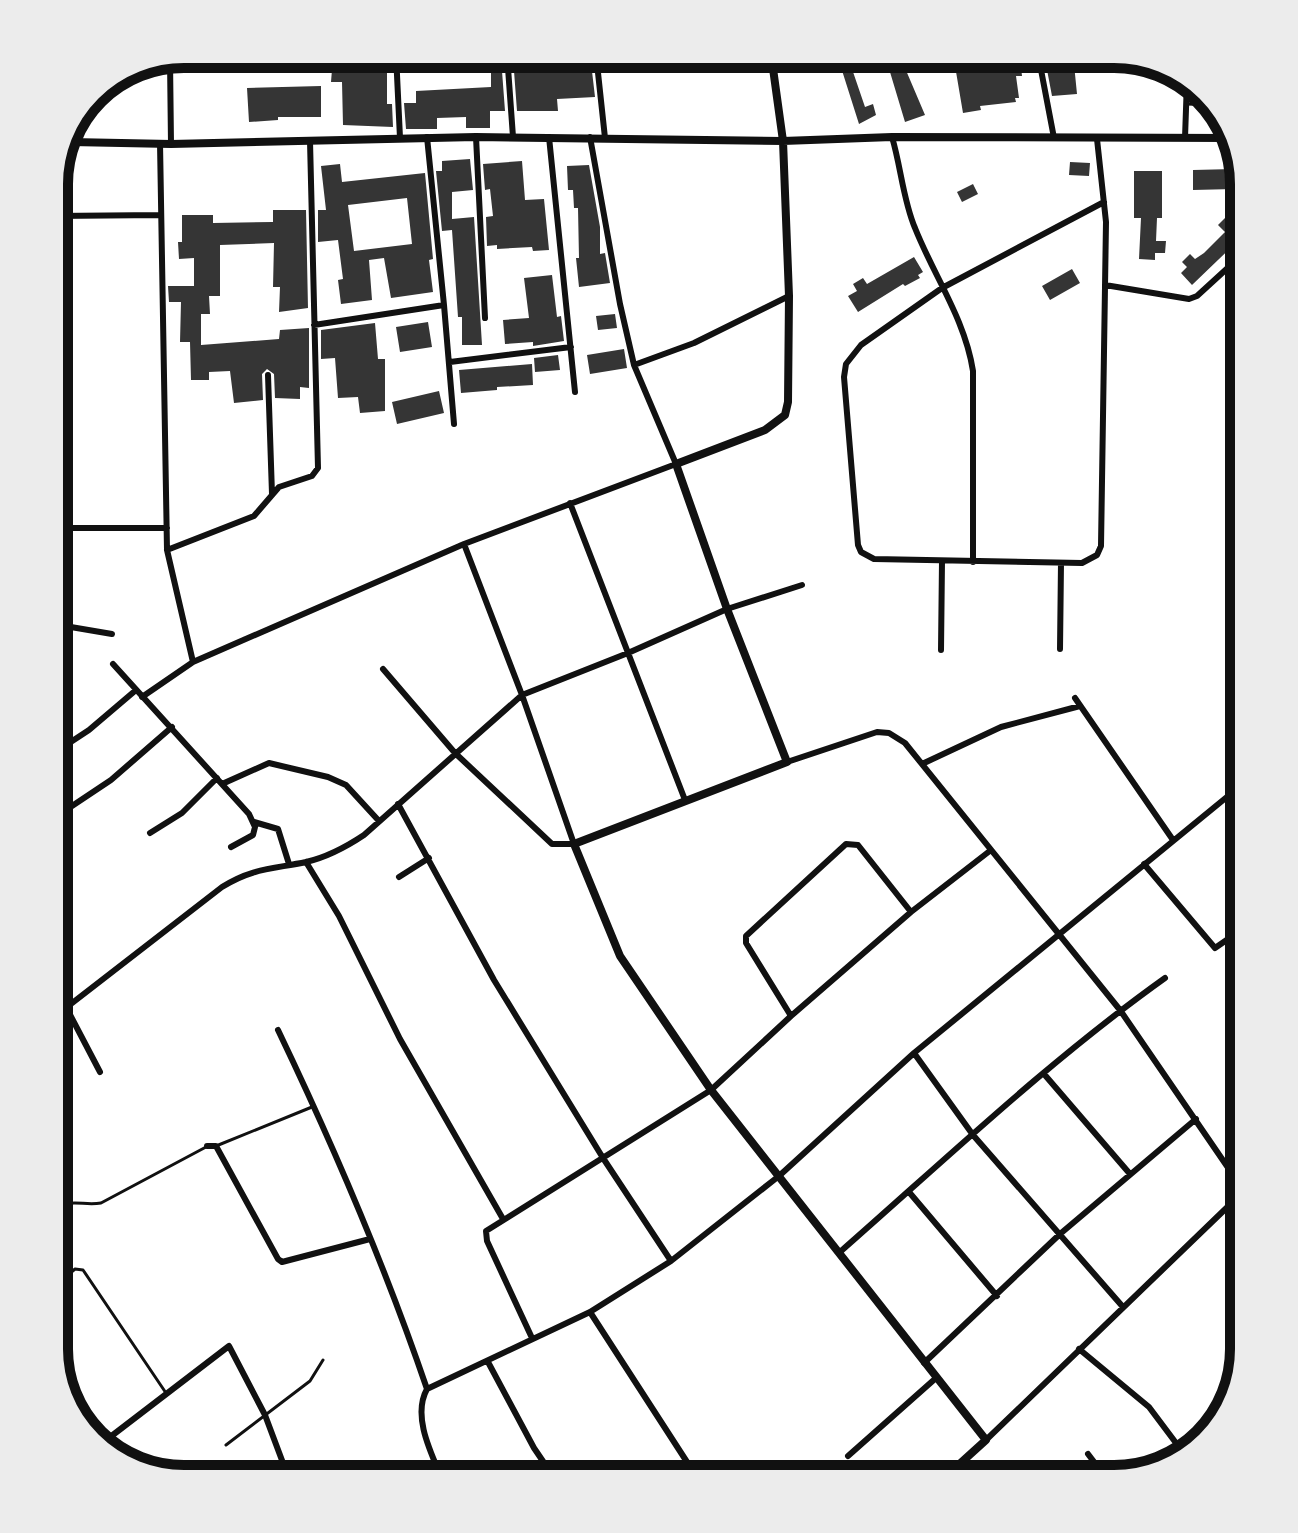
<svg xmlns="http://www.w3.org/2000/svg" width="1298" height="1533" viewBox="0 0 1298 1533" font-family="Arial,sans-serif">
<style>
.building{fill:#353535;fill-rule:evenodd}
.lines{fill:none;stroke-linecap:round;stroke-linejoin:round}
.service{stroke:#111;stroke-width:3}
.minor{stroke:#111;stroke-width:6}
.tertiary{stroke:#111;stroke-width:8}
.rim{fill:none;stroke:#111;stroke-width:10}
</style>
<rect width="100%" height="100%" fill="#fff"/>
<path class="building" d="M 357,54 L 387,54 L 387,104 L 392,104 L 393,127 L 343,125 L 342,82 L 331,82 L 333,57 L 357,58 Z
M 428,54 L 451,54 L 452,65 L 428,66 Z
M 576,54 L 590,54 L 595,97 L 557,99 L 558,111 L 517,111 L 514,71 L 522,71 L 522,66 L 576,64 Z
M 790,54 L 879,54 L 880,58 L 851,66 L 865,107 L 873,104 L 876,115 L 859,124 L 839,61 L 793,70 Z
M 953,54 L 977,54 L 978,60 L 1011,56 L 1011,59 L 1020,58 L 1022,76 L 1016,76 L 1019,98 L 1015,98 L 1016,102 L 980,106 L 981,110 L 963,113 Z
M 1044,54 L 1073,54 L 1077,94 L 1052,96 Z
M 905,68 L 925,115 L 905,122 L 890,72 Z
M 491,71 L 502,71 L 505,111 L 490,111 L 490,128 L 466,128 L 466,117 L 437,118 L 437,129 L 406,129 L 404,103 L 416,103 L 416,91 L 491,87 Z
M 321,86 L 321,117 L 278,117 L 278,120 L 249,122 L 247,88 Z
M 470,159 L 473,190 L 452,192 L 452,219 L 474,217 L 482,345 L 462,345 L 462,317 L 458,317 L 452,230 L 442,231 L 436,171 L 442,171 L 442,161 Z
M 522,161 L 525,200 L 544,199 L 549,250 L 533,251 L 532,247 L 497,249 L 497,245 L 487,246 L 486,217 L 493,216 L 490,189 L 485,190 L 483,164 Z
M 1070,162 L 1090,163 L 1089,176 L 1069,175 Z
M 340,164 L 342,182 L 425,173 L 433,259 L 429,260 L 433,292 L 391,298 L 384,258 L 369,260 L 372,300 L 341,304 L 338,280 L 343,279 L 338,240 L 318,242 L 318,210 L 326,210 L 321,166 ZM 407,198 L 412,244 L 354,251 L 348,205 Z
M 589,165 L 600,227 L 600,254 L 605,253 L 610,283 L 579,287 L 576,258 L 579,258 L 578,208 L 574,208 L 573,190 L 568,190 L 567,166 Z
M 1234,169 L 1234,189 L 1193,190 L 1193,170 Z
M 1134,171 L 1162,171 L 1162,218 L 1157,218 L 1156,241 L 1166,241 L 1165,253 L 1155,253 L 1155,260 L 1139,259 L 1141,218 L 1134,218 Z
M 973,184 L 978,194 L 962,202 L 957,192 Z
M 1240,192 L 1244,235 L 1192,285 L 1181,273 L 1187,267 L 1182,262 L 1190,254 L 1195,259 L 1204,253 L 1225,232 L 1218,225 L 1226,217 L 1225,193 Z
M 273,210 L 306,210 L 308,308 L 279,312 L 280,287 L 273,287 L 274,243 L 220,245 L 220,296 L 209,296 L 210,314 L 201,314 L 201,345 L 279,339 L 280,330 L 309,328 L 309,388 L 300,387 L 300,399 L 275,398 L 274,374 L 267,369 L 262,374 L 263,400 L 234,403 L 230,371 L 209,372 L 209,380 L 191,380 L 190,342 L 180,342 L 181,302 L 169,302 L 168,286 L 194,286 L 194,258 L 179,259 L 178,242 L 182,242 L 182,215 L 213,215 L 213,223 L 273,222 Z
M 914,257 L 923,272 L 918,275 L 920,278 L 905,286 L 903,284 L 858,312 L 848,296 L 857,291 L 853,284 L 863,278 L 867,284 Z
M 1072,269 L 1080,283 L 1050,300 L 1042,286 Z
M 552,275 L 557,317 L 561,316 L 564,341 L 533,346 L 533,342 L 505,344 L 503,320 L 529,318 L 524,278 Z
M 615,314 L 617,328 L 598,330 L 596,316 Z
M 428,322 L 432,347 L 400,352 L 396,327 Z
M 375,323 L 378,359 L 385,359 L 385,411 L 360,413 L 358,397 L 338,398 L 335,358 L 321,359 L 321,330 Z
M 624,349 L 627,368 L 590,374 L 587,355 Z
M 558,355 L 560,370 L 535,372 L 534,358 Z
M 532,364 L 533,385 L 497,387 L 497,390 L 461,393 L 459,370 Z
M 439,391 L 444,413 L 397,424 L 392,402 Z"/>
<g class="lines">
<path class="service" d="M 1186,104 L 1217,105
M 216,1146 L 312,1107
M 54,1209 C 71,1198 83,1206 101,1203 L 206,1147
M 54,1287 L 75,1269 L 83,1270 L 166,1393
M 226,1445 L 310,1381 L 323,1360"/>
<path class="minor" d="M 396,54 L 400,138
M 507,54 L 513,137
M 596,54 L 605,138
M 1038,54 L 1054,138
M 170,60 L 171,144
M 476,137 L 485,318
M 549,137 L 575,392
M 892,137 C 901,167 903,200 915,228 C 934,276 965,319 973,371 L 973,562
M 1185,138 L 1187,80
M 1097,139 L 1106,222 L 1101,546 L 1097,555 L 1082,563 L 874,559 L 861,552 L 858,545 L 844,377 L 846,364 L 861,345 L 942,288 L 1104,202
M 160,143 L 167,550 L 193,662
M 54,216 L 161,215
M 1105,285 L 1189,299 L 1197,296 L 1244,253
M 444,305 L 454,424
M 314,325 L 444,305 L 427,137
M 450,362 L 571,347
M 634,365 L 694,343 L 789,296
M 268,375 L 272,494
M 570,503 L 685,800
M 54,528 L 167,528
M 167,550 L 254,516 L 279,487 L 312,476 L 318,468 L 310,141
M 54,551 L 59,625 L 60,702
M 59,625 L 112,634
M 1060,649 L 1061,563
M 941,650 L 942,561
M 113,664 L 249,814 L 255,827 L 253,835 L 231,847
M 383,669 L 455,753 L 552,844 L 574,844 L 522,695 L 464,544
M 142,697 L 193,662 L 464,544 L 676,464 L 634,365 L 620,304 L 590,137
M 1075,698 L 1173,840
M 54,753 L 89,730 L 136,690
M 787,762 L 877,732 L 889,733 L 905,743 L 1120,1010 L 1244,1191
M 922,764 L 1001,727 L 1080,706
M 222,784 L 269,763 L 328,777 L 346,785 L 379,821
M 398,804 L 494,980 L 603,1158 L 671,1261
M 54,818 L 111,780 L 172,727
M 254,822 L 278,829 L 289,864
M 150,833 L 182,813 L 217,778
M 306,862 L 339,916 L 400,1039 L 503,1219
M 1144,864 L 1215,948 L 1244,928
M 399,877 L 429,858
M 66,1007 L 100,1072
M 791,1016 L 746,943 L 746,936 L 846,844 L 858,845 L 911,912
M 54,1017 L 222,887 C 252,868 273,869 306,862 C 328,857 346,847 364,835 L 522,695 L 628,653 L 727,609 L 802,585
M 278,1030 C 334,1147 385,1266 427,1389
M 914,1053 L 973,1135 L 1123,1307
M 1044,1074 L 1130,1174
M 207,1146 L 216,1146 L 278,1259 L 282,1262 L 370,1239
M 909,1192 L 997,1296
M 840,1252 C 946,1159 1050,1060 1165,978
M 590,1312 L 698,1479
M 532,1338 L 487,1241 L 486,1231 L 711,1090 L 791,1016 L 911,912 L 991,850
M 1079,1349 L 1149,1407 L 1185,1455
M 488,1362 L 534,1448 L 555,1479
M 924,1363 L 1060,1234 L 1196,1119
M 986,1440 L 1244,1191
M 101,1444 L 229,1346 L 265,1415 L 289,1479
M 1088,1454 L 1107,1479
M 848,1456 L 936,1378
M 442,1479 C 431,1453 412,1416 427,1389 L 590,1312 L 671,1261 L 779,1176 L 914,1053 L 1244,783"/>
<path class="tertiary" d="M 771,54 L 783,141 L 789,296 L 788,402 L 785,415 L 765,430 L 676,464 L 727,609 L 787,762 L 574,844 L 620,956 L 711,1090 L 986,1440 L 943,1479
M 71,142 L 171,144 L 476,137 L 783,141 L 892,137 L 1229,138"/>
</g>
<path d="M0 0H1298V1533H0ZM184 68H1114A116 116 0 0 1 1230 184V1349A116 116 0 0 1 1114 1465H184A116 116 0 0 1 68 1349V184A116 116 0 0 1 184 68Z" fill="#ececec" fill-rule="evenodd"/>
<path class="rim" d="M184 68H1114A116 116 0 0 1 1230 184V1349A116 116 0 0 1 1114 1465H184A116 116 0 0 1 68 1349V184A116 116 0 0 1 184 68Z"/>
</svg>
